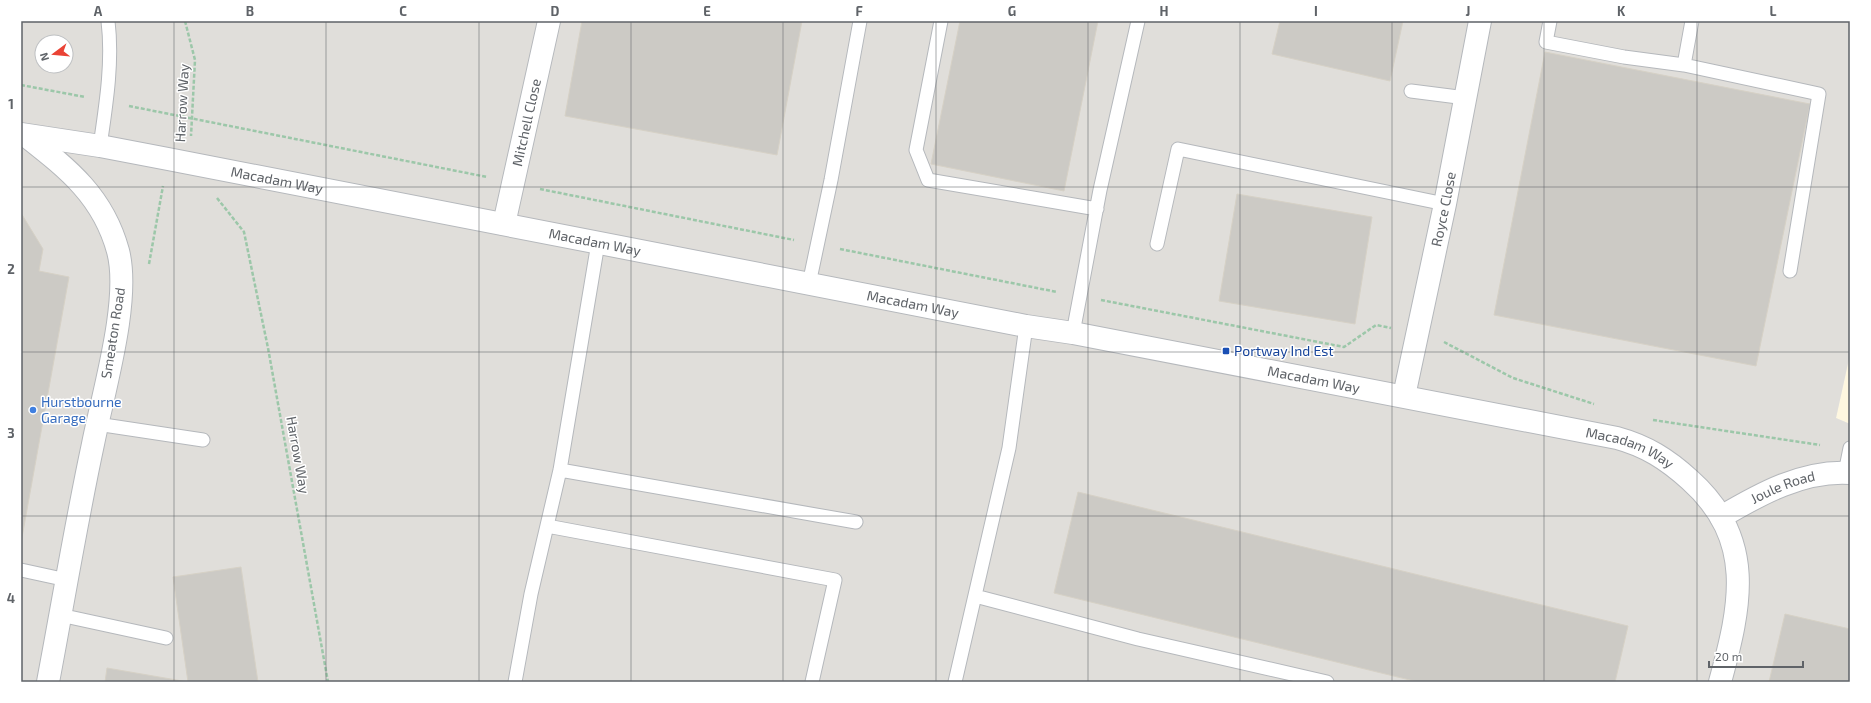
<svg xmlns="http://www.w3.org/2000/svg" width="1871" height="703" viewBox="0 0 1871 703" font-family="'Exo 2',sans-serif">
<style>
.commercial{fill:#fef7e0}
.industrial{fill:#e0deda;fill-rule:evenodd}
.building{fill:#cccac5;stroke:#d6d1c6}
.lines{fill:none;stroke-linecap:round;stroke-linejoin:round}
.service-casing{stroke:#b5b8bc;stroke-width:15}
.minor-casing{stroke:#b5b8bc;stroke-width:24}
.path{stroke:#9cc7a9;stroke-width:2.5;stroke-dasharray:4 2;stroke-linecap:butt}
.service{stroke:#fff;stroke-width:13}
.minor{stroke:#fff;stroke-width:22}
.grid{fill:none;stroke:#5f6368;stroke-width:1;stroke-opacity:0.55}
.transit-dot{fill:#1a4fb4;stroke:#fff;stroke-width:1.5}
.shop-dot{fill:#3f7fe0;stroke:#fff;stroke-width:1.5}
.labels{text-anchor:middle;stroke-width:3;stroke-linejoin:round;paint-order:stroke}
.street-label{font-size:14px;fill:#5f6368;stroke:#fff}
.transit-label{font-size:14px;fill:#164399;stroke:#fff;text-anchor:start}
.shop-label{font-size:14px;fill:#366cbe;stroke:#fff;text-anchor:start}
.neatline{fill:none;stroke:#5f6368;stroke-width:1.5}
.grid-label{font-size:13px;text-anchor:middle;font-weight:bold;fill:#5f6368}
</style>
<rect width="100%" height="100%" fill="#f1efe8"/>
<path class="commercial" d="M 1850,355 L 1850,424 L 1836,418 Z"/>
<path class="industrial" d="M 21,21 L 1850,21 L 1850,354 L 1836,418 L 1850,424 L 1850,682 L 21,682 ZM 42,42 L 66,42 L 66,66 L 42,66 Z"/>
<path class="building" d="M 582,21 L 802,21 L 777,155 L 565,116 Z
M 960,21 L 1098,21 L 1064,191 L 931,164 Z
M 1280,21 L 1403,21 L 1390,81 L 1272,54 Z
M 1545,52 L 1810,104 L 1756,366 L 1494,315 Z
M 1237,194 L 1372,217 L 1355,324 L 1219,301 Z
M 21,213 L 43,249 L 39,271 L 69,277 L 21,543 Z
M 1078,492 L 1628,626 L 1615,682 L 1418,682 L 1054,593 Z
M 241,567 L 258,682 L 105,682 L 107,668 L 188,682 L 173,577 Z
M 1785,614 L 1850,629 L 1850,682 L 1769,682 Z"/>
<g class="lines">
<g class="service-casing">
<path id="service" d="M 941,21 L 916,150 L 928,180 L 1097,209
M 1550,21 L 1546,42 L 1624,57 L 1684,65 L 1692,21
M 1684,65 L 1819,94 L 1790,271
M 1411,91 L 1466,98
M 100,146 C 106,105 113,62 108,21
M 1157,244 L 1178,149 L 1445,204
M 809,284 L 831,180 L 860,21
M 1073,333 L 1100,190 L 1138,21
M 97,424 L 203,440
M 560,470 L 856,522
M 1845,473 L 1850,448
M 547,526 L 835,580 L 812,682
M 21,570 L 67,580
M 975,596 L 1138,639 L 1327,682
M 60,615 L 166,638
M 515,682 L 531,594 L 560,470 L 598,243
M 955,682 L 1009,448 L 1026,326"/>
</g>
<g class="minor-casing">
<g id="minor">
<path id="s1" d="M 21,134 L 100,146 L 168,159 L 1026,326 L 1073,333 L 1617,438 C 1646,446 1667,459 1690,480 C 1756,539 1741,605 1720,682"/>
<path d="M 26,136 C 68,169 103,196 118,251 C 131,300 103,393 93,444 C 76,523 63,603 48,682"/>
<path id="s2" d="M 504,224 L 549,21"/>
<path id="s3" d="M 1404,396 L 1445,204 L 1480,21"/>
<path id="s4" d="M 1721,517 C 1760,494 1803,470 1850,473"/>
</g>
</g>
<path class="path" d="M 185,21 L 195,60 L 191,136
M 21,85 L 85,97
M 129,106 L 487,177
M 540,189 L 794,240
M 217,198 L 244,232 L 268,348 L 328,682
M 840,249 L 1057,292
M 149,264 L 163,186
M 1101,300 L 1344,347 L 1376,325 L 1391,328
M 1444,342 L 1513,378 L 1594,404
M 1653,420 L 1820,445"/>
<use href="#service" class="service"/>
<use href="#minor" class="minor"/>
</g>
<path class="grid" d="M 174,21 L 174,682M 326,21 L 326,682M 479,21 L 479,682M 631,21 L 631,682M 783,21 L 783,682M 936,21 L 936,682M 1088,21 L 1088,682M 1240,21 L 1240,682M 1392,21 L 1392,682M 1544,21 L 1544,682M 1697,21 L 1697,682M 21,187 L 1850,187M 21,352 L 1850,352M 21,516 L 1850,516"/>
<rect class="transit-dot" x="1222" y="347" width="8" height="8" rx="2"/>
<circle class="shop-dot" cx="33" cy="410" r="4"/>
<g class="labels">
<g class="street-label">
<text transform="translate(182 103) rotate(-87)" y="5">Harrow Way</text>
<text dy="5" stroke="none"><textPath href="#s2" startOffset="104">Mitchell Close</textPath></text>
<text dy="5" stroke="none"><textPath href="#s1" startOffset="260">Macadam Way</textPath></text>
<text dy="5" stroke="none"><textPath href="#s3" startOffset="191">Royce Close</textPath></text>
<text dy="5" stroke="none"><textPath href="#s1" startOffset="584">Macadam Way</textPath></text>
<text dy="5" stroke="none"><textPath href="#s1" startOffset="908">Macadam Way</textPath></text>
<text transform="translate(113 333) rotate(-81)" y="5">Smeaton Road</text>
<text dy="5" stroke="none"><textPath href="#s1" startOffset="1316">Macadam Way</textPath></text>
<text dy="5" stroke="none"><textPath href="#s1" startOffset="1640">Macadam Way</textPath></text>
<text transform="translate(298 455) rotate(80)" y="5">Harrow Way</text>
<text dy="5" stroke="none"><textPath href="#s4" startOffset="69">Joule Road</textPath></text>
</g>
<g class="transit-label">
<text x="1234" y="356">Portway Ind Est</text>
</g>
<g class="shop-label">
<text x="41" y="407">Hurstbourne<tspan x="41" dy="16">Garage</tspan></text>
</g>
</g>
<rect width="1871" height="703" fill="none" stroke="#ffffff" stroke-width="44"/>
<g transform="translate(54 54) rotate(254)"><circle r="19" fill="#ffffff" stroke="#bfc1c3"/>
<path d="M0-3L7 15L0 10L-7 15Z" fill="#ea4335"/>
<text y="-6" font-size="11" font-weight="bold" text-anchor="middle" fill="#5f6368">N</text>
</g>
<path d="M1709 661v6h94v-6" fill="none" stroke="#5f6368" stroke-width="2"/>
<text x="1715" y="661" font-size="12" fill="#5f6368" stroke="#ffffff" stroke-width="3" paint-order="stroke">20 m</text>
<rect x="22" y="22" width="1827" height="659" class="neatline"/>
<g class="grid-label">
<text x="98" y="16">A</text>
<text x="250" y="16">B</text>
<text x="403" y="16">C</text>
<text x="555" y="16">D</text>
<text x="707" y="16">E</text>
<text x="859" y="16">F</text>
<text x="1012" y="16">G</text>
<text x="1164" y="16">H</text>
<text x="1316" y="16">I</text>
<text x="1468" y="16">J</text>
<text x="1621" y="16">K</text>
<text x="1773" y="16">L</text>
<text x="11" y="109">1</text>
<text x="11" y="274">2</text>
<text x="11" y="438">3</text>
<text x="11" y="603">4</text>
</g>
</svg>
